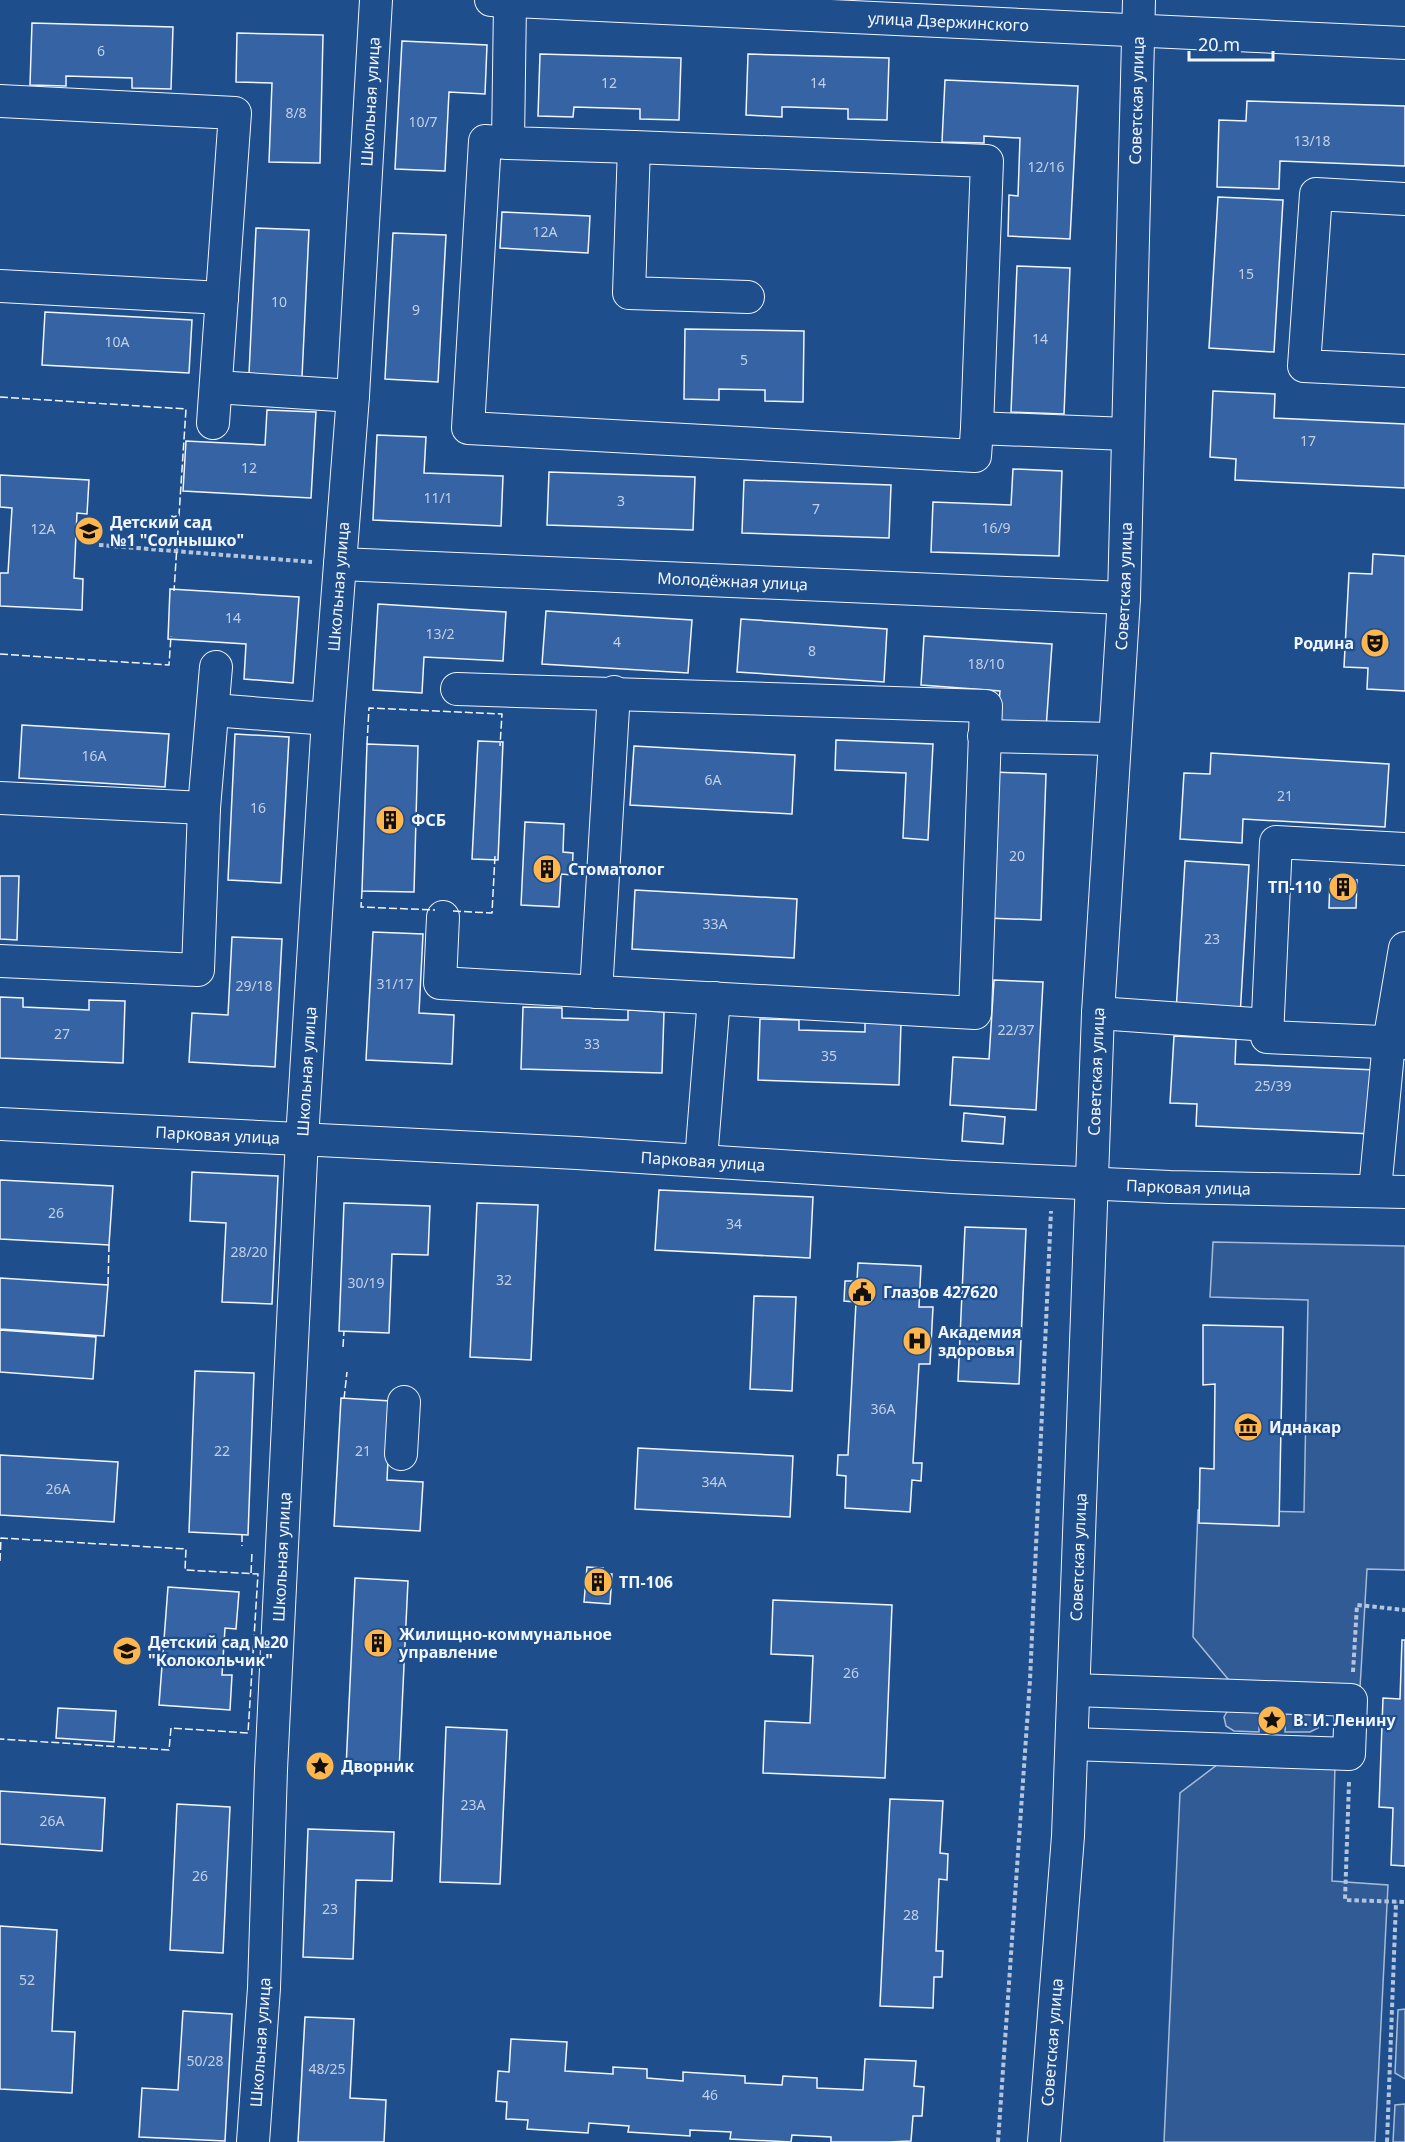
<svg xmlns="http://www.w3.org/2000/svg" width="1405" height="2142" viewBox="0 0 1405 2142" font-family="'Noto Sans',sans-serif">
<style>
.green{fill:#305b95;stroke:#a8bbd7;stroke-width:1.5}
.building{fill:#3563a3;stroke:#f2f6ff;stroke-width:1.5}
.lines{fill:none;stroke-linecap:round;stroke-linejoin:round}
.minor-casing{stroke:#f2f6ff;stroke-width:34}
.path{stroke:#b3c4dc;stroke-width:4;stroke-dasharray:4.5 3;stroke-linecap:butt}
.minor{stroke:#1f4e8c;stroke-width:32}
.fence{stroke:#f2f6ff;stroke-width:1.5;stroke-dasharray:8 3;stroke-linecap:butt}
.labels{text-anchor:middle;stroke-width:4.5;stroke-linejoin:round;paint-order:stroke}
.number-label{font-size:14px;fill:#c3d1e8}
.street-label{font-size:16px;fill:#f2f6ff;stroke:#1f4e8c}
.poi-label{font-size:16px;font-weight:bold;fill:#f2f6ff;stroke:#1f4e8c;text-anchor:start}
</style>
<rect width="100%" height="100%" fill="#1f4e8c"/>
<path class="green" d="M 1213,1242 L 1405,1246 L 1405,1570 L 1367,1569 L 1360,1688 L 1233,1685 L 1193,1637 L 1198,1510 L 1304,1512 L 1308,1300 L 1210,1297 Z
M 1259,1709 L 1259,1732 L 1234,1731 L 1226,1726 L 1224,1717 L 1228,1710 Z
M 1286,1709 L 1317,1712 L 1321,1719 L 1318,1728 L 1310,1732 L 1285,1732 Z
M 1226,1758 L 1335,1764 L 1332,1881 L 1388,1885 L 1375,2142 L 1164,2142 L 1180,1793 Z
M 1405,2009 L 1405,2079 L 1395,2073 L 1398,2010 Z
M 1405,2104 L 1405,2142 L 1393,2142 L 1395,2105 Z"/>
<path class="building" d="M 32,23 L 173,27 L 171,89 L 132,88 L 132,78 L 66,76 L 66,86 L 30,85 Z
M 237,33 L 323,35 L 320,163 L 269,162 L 272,83 L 236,82 Z
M 402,41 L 487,45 L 485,94 L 449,92 L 445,171 L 395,169 Z
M 540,54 L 681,58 L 679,120 L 640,119 L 640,109 L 574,107 L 573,117 L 538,116 Z
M 748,54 L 889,58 L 887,120 L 848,119 L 848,109 L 789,107 L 782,107 L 782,117 L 746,115 Z
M 945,80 L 1078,86 L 1070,239 L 1008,236 L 1009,195 L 1018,196 L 1020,138 L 984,136 L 984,143 L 942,142 Z
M 1247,101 L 1405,106 L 1405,166 L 1280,161 L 1279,189 L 1217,187 L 1219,120 L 1246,121 Z
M 1218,197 L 1283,200 L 1274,352 L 1209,348 Z
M 502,212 L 590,216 L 588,253 L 500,248 Z
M 256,228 L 309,230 L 302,377 L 249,374 Z
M 393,233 L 446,235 L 438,382 L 385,379 Z
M 1017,266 L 1070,268 L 1064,414 L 1011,412 Z
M 45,312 L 192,320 L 189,373 L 42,365 Z
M 685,329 L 804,331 L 803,402 L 765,401 L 765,390 L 719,389 L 719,400 L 684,399 Z
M 1213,391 L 1275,394 L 1274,418 L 1405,424 L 1405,488 L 1235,480 L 1236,459 L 1210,457 Z
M 267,410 L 316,412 L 311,498 L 183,491 L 186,441 L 265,445 Z
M 377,435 L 426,437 L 424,473 L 503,476 L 501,526 L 373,520 Z
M 1013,469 L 1062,471 L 1059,556 L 931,552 L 933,502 L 1011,505 Z
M 549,472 L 695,477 L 693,530 L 547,525 Z
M 0,475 L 89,480 L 87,514 L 77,513 L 74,578 L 83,579 L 82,610 L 0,606 L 0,573 L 8,573 L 12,508 L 0,507 Z
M 744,480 L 891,485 L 889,538 L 742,533 Z
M 1373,554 L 1405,556 L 1405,691 L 1367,689 L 1368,668 L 1344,667 L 1349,573 L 1372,574 Z
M 170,589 L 299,597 L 293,683 L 244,679 L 246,644 L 168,639 Z
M 378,604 L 506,612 L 503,661 L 424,657 L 422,693 L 373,690 Z
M 546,611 L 692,620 L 688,673 L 542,664 Z
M 741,619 L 887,629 L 884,682 L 737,672 Z
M 924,636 L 1052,644 L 1046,729 L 997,726 L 1000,691 L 921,685 Z
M 22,725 L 169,734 L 165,787 L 19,778 Z
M 235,734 L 289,737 L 281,883 L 228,880 Z
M 836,740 L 933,744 L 928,840 L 903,838 L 906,773 L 835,770 Z
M 478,741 L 503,742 L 498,860 L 472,859 Z
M 367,744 L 418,746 L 414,892 L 362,891 Z
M 634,746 L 795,755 L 792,814 L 630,805 Z
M 1211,753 L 1389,764 L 1385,827 L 1243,819 L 1242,843 L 1180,839 L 1184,773 L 1210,774 Z
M 993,772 L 1046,774 L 1041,920 L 988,918 Z
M 525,822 L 564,824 L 563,852 L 573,853 L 572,875 L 561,874 L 559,907 L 521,905 Z
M 1185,861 L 1249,865 L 1240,1016 L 1176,1012 Z
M 0,876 L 19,876 L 17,940 L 0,939 Z
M 1330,879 L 1357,880 L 1356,908 L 1329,908 Z
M 635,890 L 797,899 L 794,958 L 632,949 Z
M 373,932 L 423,934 L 419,1013 L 454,1015 L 452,1064 L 366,1060 Z
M 232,937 L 282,939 L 275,1067 L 189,1062 L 192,1013 L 228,1015 Z
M 994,980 L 1043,982 L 1036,1110 L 950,1105 L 953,1057 L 989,1059 Z
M 0,997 L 23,998 L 23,1007 L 89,1010 L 89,1000 L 125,1001 L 123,1063 L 0,1058 Z
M 523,1007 L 562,1008 L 562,1018 L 621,1020 L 628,1020 L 628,1010 L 664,1012 L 662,1073 L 521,1069 Z
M 760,1019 L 799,1020 L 799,1030 L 865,1032 L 865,1022 L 901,1023 L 899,1085 L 758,1080 Z
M 1174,1036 L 1236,1039 L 1235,1064 L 1376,1070 L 1373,1134 L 1196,1126 L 1197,1104 L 1170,1103 Z
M 964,1113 L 1005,1117 L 1003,1144 L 962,1141 Z
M 192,1172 L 278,1176 L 272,1304 L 222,1302 L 226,1223 L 190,1221 Z
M 0,1180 L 113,1186 L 109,1245 L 0,1239 Z
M 659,1190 L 813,1197 L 810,1258 L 655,1250 Z
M 344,1203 L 430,1206 L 428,1255 L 392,1254 L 389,1333 L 339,1331 Z
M 477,1203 L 538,1205 L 531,1360 L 470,1357 Z
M 965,1227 L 1026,1229 L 1019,1384 L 958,1381 Z
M 858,1263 L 921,1266 L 919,1307 L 933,1307 L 930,1364 L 919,1364 L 913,1463 L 922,1463 L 921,1481 L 912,1480 L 910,1512 L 845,1508 L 846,1476 L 837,1475 L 838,1455 L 848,1455 L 856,1302 L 844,1301 L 845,1281 L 857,1281 Z
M 0,1278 L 108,1285 L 104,1336 L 0,1329 Z
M 754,1296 L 796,1297 L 792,1391 L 750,1389 Z
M 1203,1325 L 1283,1327 L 1279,1526 L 1199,1523 L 1200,1468 L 1214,1469 L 1215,1384 L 1203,1385 Z
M 0,1330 L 96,1337 L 93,1379 L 0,1372 Z
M 195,1371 L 254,1373 L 248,1535 L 189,1532 Z
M 341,1398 L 391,1401 L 387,1480 L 423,1482 L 420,1531 L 334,1526 Z
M 638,1448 L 793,1456 L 790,1517 L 635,1509 Z
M 0,1455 L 118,1462 L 114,1522 L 0,1515 Z
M 587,1567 L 603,1568 L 602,1574 L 612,1574 L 610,1604 L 584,1602 Z
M 355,1578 L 408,1581 L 399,1771 L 346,1768 Z
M 168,1587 L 239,1592 L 236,1629 L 225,1628 L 222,1675 L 232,1675 L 230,1710 L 159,1705 Z
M 773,1600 L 892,1605 L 885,1778 L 763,1773 L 765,1721 L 810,1723 L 813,1656 L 771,1654 Z
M 1402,1640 L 1405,1640 L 1405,1866 L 1391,1865 L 1393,1808 L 1379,1807 L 1383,1698 L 1400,1699 Z
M 58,1708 L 116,1711 L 114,1742 L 56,1738 Z
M 446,1727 L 507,1730 L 500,1884 L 440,1882 Z
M 0,1791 L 105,1798 L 102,1851 L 0,1844 Z
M 890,1799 L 943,1801 L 940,1853 L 948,1854 L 947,1880 L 939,1879 L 936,1951 L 943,1951 L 942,1977 L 934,1977 L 933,2008 L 880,2006 Z
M 177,1804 L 230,1807 L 223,1953 L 170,1950 Z
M 308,1829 L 394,1832 L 392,1881 L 356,1880 L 353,1959 L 303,1957 Z
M 0,1926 L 57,1930 L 52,2031 L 75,2032 L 72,2093 L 0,2089 Z
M 183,2011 L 232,2014 L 225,2141 L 139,2137 L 142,2088 L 178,2090 Z
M 305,2017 L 354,2019 L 350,2098 L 386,2100 L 384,2142 L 298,2142 Z
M 511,2039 L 567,2042 L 565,2071 L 613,2074 L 613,2067 L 647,2069 L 647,2078 L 683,2081 L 683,2072 L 745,2076 L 745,2083 L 782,2085 L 783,2076 L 817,2078 L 817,2088 L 863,2090 L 865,2059 L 916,2061 L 914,2086 L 924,2087 L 922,2116 L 913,2116 L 911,2141 L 889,2142 L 831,2142 L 831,2137 L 792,2135 L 791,2142 L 730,2139 L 731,2132 L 690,2130 L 690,2136 L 628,2132 L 629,2126 L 589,2123 L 588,2133 L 527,2129 L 528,2120 L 506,2119 L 507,2102 L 496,2101 L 498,2071 L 509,2072 Z"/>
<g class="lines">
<g class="minor-casing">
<g id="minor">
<path id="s1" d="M 491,0 L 1405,43"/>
<path d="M 510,2 L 508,143 L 634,147 L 629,293 L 748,297"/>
<path d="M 0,101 L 235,113 L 213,423"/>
<path d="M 508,143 L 485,141 L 468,428 L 975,456 L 977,428"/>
<path d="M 634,147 L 987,161 L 977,428 L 1127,434"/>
<path d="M 1405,199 L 1316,194 L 1304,366 L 1405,371"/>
<path d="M 0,286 L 222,298"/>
<path d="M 216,387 L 353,396"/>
<path id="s2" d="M 340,564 L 1124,598"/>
<path d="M 213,710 L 328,719"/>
<path d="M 984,736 L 1114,739"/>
<path d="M 0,798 L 204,808 L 216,667"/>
<path d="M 1405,849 L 1276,842 L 1267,1037 L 1405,1043"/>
<path d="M 443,917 L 440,983 L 975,1013 L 986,706 L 457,689"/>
<path d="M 0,961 L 198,970 L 204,808"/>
<path d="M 596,992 L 614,692"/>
<path d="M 1098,1013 L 1268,1025"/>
<path id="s3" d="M 0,1124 L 577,1153 L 953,1177 L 1170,1187 L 1405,1192"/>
<path d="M 701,1160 L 714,998"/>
<path d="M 1375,1190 L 1389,1042 L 1405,948"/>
<path d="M 401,1454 L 404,1402"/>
<path d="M 1072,1744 L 1349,1754 L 1351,1700 L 1074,1690"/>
<path id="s4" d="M 253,2142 L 264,1988 L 271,1770 L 302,1139 L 328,719 L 353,396 L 376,0"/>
<path id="s5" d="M 1044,2142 L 1068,1836 L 1098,1013 L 1124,598 L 1139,0"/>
</g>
</g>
<path class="path" d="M 99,545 L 312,562
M 1353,1672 L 1357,1605 L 1405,1610
M 1349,1782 L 1345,1900 L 1405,1902
M 998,2142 L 1030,1680 L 1051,1211
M 1387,2142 L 1396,1902"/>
<use href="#minor" class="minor"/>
<path class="fence" d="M 0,397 L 186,409 L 174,591
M 0,654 L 169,665 L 171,636
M 367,744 L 369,708 L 502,714 L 500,746
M 362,891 L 361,907 L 435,910
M 453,911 L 492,913 L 495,856
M 108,1285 L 109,1245
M 343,1347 L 344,1331
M 344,1399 L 347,1372
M 242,1534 L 242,1546
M 0,1561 L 1,1538 L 186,1549 L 185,1570 L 258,1574 L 248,1733 L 171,1728 L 169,1750 L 0,1739
M 251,1573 L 252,1552"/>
</g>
<defs>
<g id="school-disc" transform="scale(1.5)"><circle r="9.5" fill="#ffb74d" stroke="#1f4e8c"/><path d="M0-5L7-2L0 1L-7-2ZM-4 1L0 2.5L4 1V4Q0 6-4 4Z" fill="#111"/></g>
<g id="theatre-disc" transform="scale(1.5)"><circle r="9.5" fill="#ffb74d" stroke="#1f4e8c"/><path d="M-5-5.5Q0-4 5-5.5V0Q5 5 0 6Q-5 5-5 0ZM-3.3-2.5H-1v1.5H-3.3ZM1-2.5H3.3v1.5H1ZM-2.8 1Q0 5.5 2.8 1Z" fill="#111"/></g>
<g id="building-disc" transform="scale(1.5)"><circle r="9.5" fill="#ffb74d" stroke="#1f4e8c"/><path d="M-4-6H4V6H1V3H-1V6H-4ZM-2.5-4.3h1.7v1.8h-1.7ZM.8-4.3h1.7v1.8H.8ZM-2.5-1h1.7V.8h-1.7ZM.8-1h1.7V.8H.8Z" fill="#111"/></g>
<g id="civic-disc" transform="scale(1.5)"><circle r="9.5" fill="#ffb74d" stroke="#1f4e8c"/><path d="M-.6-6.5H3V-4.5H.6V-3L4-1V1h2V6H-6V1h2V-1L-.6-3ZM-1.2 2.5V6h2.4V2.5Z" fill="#111"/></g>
<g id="hospital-disc" transform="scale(1.5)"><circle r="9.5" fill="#ffb74d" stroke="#1f4e8c"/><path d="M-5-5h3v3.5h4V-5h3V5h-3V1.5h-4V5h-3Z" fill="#111"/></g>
<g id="museum-disc" transform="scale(1.5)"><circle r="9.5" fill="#ffb74d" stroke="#1f4e8c"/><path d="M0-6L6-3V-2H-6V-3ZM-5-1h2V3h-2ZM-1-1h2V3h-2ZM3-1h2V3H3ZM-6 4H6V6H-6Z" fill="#111"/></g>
<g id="sight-disc" transform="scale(1.5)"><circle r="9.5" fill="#ffb74d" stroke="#1f4e8c"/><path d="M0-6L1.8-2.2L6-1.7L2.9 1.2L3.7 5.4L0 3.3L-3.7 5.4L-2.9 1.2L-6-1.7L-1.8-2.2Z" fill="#111"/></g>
</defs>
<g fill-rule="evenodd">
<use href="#school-disc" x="89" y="531"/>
<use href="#theatre-disc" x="1375" y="643"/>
<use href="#building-disc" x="390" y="820"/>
<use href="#building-disc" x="547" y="869"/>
<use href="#building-disc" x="1343" y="887"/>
<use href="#civic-disc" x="862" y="1292"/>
<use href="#hospital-disc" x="917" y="1341"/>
<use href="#museum-disc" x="1248" y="1427"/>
<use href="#building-disc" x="598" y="1582"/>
<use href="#building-disc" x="378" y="1643"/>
<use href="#school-disc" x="127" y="1651"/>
<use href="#sight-disc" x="1272" y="1720"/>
<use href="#sight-disc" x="320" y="1766"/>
</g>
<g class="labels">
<g class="number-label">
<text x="101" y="56">6</text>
<text x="609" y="88">12</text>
<text x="818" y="88">14</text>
<text x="296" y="118">8/8</text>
<text x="423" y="127">10/7</text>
<text x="1312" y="146">13/18</text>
<text x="1046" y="172">12/16</text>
<text x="545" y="237">12А</text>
<text x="1246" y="279">15</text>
<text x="279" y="307">10</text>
<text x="416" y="315">9</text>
<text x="1040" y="344">14</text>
<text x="117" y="347">10А</text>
<text x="744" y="365">5</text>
<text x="1308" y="446">17</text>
<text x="249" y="473">12</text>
<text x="438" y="503">11/1</text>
<text x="621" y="506">3</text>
<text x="816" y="514">7</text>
<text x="996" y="533">16/9</text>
<text x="43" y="534">12А</text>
<text x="233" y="623">14</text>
<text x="440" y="639">13/2</text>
<text x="617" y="647">4</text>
<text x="812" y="656">8</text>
<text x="986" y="669">18/10</text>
<text x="94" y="761">16А</text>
<text x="713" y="785">6А</text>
<text x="1285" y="801">21</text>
<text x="258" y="813">16</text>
<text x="1017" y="861">20</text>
<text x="715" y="929">33А</text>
<text x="1212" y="944">23</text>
<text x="395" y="989">31/17</text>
<text x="254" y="991">29/18</text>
<text x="1016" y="1035">22/37</text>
<text x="62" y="1039">27</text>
<text x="592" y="1049">33</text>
<text x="829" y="1061">35</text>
<text x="1273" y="1091">25/39</text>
<text x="56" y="1218">26</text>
<text x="734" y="1229">34</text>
<text x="249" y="1257">28/20</text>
<text x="504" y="1285">32</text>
<text x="366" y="1288">30/19</text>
<text x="883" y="1414">36А</text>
<text x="222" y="1456">22</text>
<text x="363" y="1456">21</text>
<text x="714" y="1487">34А</text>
<text x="58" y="1494">26А</text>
<text x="851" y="1678">26</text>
<text x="473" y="1810">23А</text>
<text x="52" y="1826">26А</text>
<text x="200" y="1881">26</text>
<text x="330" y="1914">23</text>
<text x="911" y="1920">28</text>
<text x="27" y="1985">52</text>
<text x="205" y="2066">50/28</text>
<text x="327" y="2074">48/25</text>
<text x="710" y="2100">46</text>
</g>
<g class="street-label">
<text dy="6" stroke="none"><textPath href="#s1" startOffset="458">улица Дзержинского</textPath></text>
<text dy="6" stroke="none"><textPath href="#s5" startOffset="2044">Советская улица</textPath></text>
<text dy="6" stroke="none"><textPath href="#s4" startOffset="2044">Школьная улица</textPath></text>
<text dy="6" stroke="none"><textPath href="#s2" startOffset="393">Молодёжная улица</textPath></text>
<text dy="6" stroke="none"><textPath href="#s4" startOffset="1558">Школьная улица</textPath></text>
<text dy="6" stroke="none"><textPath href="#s5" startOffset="1558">Советская улица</textPath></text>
<text dy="6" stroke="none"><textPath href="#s4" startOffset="1072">Школьная улица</textPath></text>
<text dy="6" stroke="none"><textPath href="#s5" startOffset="1072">Советская улица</textPath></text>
<text dy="6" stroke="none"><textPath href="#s3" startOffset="218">Парковая улица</textPath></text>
<text dy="6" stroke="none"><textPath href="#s3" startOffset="704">Парковая улица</textPath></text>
<text dy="6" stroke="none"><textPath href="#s3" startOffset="1190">Парковая улица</textPath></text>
<text dy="6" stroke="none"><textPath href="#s4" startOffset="586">Школьная улица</textPath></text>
<text dy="6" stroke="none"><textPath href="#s5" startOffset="586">Советская улица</textPath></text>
<text dy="6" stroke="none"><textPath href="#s4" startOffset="100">Школьная улица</textPath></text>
<text dy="6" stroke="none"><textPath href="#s5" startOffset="100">Советская улица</textPath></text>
</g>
<g class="poi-label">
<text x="110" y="528">Детский сад<tspan x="110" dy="18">№1 "Солнышко"</tspan></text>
<text x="1354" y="649" text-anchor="end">Родина</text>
<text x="411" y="826">ФСБ</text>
<text x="568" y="875">Стоматолог</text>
<text x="1322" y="893" text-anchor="end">ТП-110</text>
<text x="883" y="1298">Глазов 427620</text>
<text x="938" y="1338">Академия<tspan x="938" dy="18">здоровья</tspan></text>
<text x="1269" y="1433">Иднакар</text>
<text x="619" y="1588">ТП-106</text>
<text x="399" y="1640">Жилищно-коммунальное<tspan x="399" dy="18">управление</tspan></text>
<text x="148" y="1648">Детский сад №20<tspan x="148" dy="18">"Колокольчик"</tspan></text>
<text x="1293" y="1726">В. И. Ленину</text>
<text x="341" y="1772">Дворник</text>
</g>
</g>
<path d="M1189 51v9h84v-9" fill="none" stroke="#f2f6ff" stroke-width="3"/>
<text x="1198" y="51" font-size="18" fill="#f2f6ff" stroke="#1f4e8c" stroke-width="4.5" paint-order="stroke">20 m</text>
</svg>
